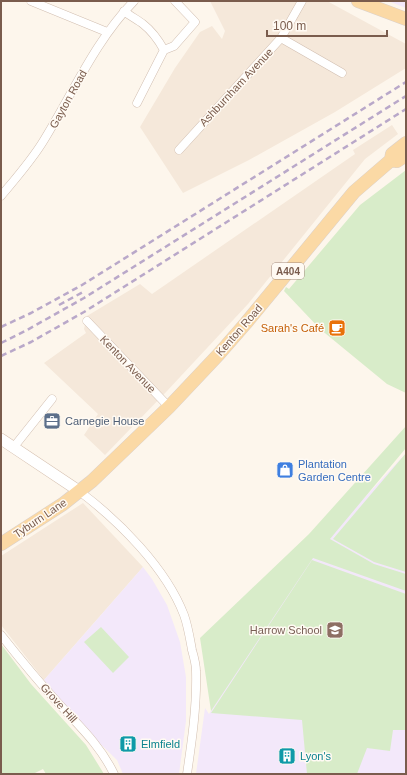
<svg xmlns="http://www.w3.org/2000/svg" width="407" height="775" viewBox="0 0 407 775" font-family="Helvetica,sans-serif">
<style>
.residential{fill:#f5e8da}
.education{fill:#f3e8fa}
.green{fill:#d8ecc9}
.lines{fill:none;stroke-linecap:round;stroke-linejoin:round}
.minor-casing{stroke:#d1beb0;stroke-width:9}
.secondary-casing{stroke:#d6c0b0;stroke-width:12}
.primary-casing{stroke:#dad1cd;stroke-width:14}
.minor{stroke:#fff;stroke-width:8}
.secondary{stroke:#fff;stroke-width:11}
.primary{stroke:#fbd9a5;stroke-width:13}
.rail{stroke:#b9a8c9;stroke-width:2.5;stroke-dasharray:6 4;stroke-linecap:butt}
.labels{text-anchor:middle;stroke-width:3;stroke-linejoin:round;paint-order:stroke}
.shield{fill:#fffaf3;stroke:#a28b7f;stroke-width:1}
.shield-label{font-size:10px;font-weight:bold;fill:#7a5c4d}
.street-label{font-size:11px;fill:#7a5c4d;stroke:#fffaf3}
.food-label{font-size:11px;fill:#c56008;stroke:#fffaf3;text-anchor:end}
.service-label{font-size:11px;fill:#4e5e75;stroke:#fffaf3;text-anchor:start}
.shop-label{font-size:11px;fill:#366cbe;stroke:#fffaf3;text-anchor:start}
.education-label{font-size:11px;fill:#785e54;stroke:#fffaf3;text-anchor:end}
.culture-label{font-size:11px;fill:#0d838f;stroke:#fffaf3;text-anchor:start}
</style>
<rect width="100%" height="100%" fill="#fdf6ec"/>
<path class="residential" d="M 210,1 L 327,1 L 406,44 L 406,68 L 335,112 L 249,160 L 183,193 L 140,127 L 175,68 L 200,32 L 212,26 L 222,39 L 225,31 Z
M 392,125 L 398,134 L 365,159 L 248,304 L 167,391 L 105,455 L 84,435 L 98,414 L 44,363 L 86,333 L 84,329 L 87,316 L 140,284 L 152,294 L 355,154 L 353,150 Z
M 83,503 L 143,567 L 44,680 L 1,625 L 1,556 Z"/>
<path class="education" d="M 388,1 L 406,1 L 406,8 Z
M 406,453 L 406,774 L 196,774 L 205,708 L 209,714 L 315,551 Z
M 143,567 L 152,579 L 167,605 L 180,642 L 186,677 L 186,721 L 179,774 L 123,774 L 117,760 L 86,730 L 44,680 Z"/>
<path class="green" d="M 406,170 L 406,393 L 387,384 L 320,329 L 284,291 L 286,287 L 289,289 L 360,205 Z
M 406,426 L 406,448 L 330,539 L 374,564 L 406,574 L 406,591 L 313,558 L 211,711 L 200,638 L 309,534 Z
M 406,453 L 406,572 L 374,562 L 333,539 Z
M 312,560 L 406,594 L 406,730 L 393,730 L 390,751 L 367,748 L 357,774 L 307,774 L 302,720 L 211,713 Z
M 101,627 L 129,657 L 113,673 L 84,642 Z
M 1,644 L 31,684 L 86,745 L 104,774 L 46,774 L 43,769 L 33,774 L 1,774 Z"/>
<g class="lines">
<g class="minor-casing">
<path id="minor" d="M 31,1 L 107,32
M 124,11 C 130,16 138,20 143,24 C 152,31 159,41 164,50 L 137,103
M 281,38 L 342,73
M 164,50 L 174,46 L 195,22 L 175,1
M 179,150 L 281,38 L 302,1
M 1,196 C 16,178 32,160 44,140 C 73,93 95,41 134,1
M 87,321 L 169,407
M 13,448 L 52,399
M 79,491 C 119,521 166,568 184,615 C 188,626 190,639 192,650 C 194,657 196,664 196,671 C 197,706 192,740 187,774
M 1,635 C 20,659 39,682 59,704 C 80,727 100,745 114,774"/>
</g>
<g class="secondary-casing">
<path id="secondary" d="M 1,439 L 79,491"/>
</g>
<g class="primary-casing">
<path id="primary" d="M 358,1 L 406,19
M 391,160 L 397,161 L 406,155
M 1,544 L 63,504 L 92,481 L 169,407 L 219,354 L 246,323 L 354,192 L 391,160 L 392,154 L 406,143"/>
</g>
<use href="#minor" class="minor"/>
<use href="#secondary" class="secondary"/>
<use href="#primary" class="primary"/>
<path class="rail" d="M 59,305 L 85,291
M 1,327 L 31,313 L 82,285 L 406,82
M 1,343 L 27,330 L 84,298 L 406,96
M 1,356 L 31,342 L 84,312 L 406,109"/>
</g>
<defs>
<g id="cafe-square" transform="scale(0.9)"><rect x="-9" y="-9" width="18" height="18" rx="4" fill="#e8710a" stroke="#fffaf3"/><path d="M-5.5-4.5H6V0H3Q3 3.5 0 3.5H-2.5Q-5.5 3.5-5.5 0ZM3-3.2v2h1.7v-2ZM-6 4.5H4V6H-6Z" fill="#fff"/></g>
<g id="office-square" transform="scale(0.9)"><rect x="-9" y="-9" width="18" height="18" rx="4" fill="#5c6f8a" stroke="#fffaf3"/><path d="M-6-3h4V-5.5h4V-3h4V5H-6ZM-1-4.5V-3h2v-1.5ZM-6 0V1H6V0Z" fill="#fff"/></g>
<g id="shop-square" transform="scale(0.9)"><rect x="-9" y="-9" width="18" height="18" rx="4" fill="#3f7fe0" stroke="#fffaf3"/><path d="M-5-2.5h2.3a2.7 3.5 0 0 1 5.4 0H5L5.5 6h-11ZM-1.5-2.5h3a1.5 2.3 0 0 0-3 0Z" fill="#fff"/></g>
<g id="school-square" transform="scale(0.9)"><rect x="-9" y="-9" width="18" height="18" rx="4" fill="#8d6e63" stroke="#fffaf3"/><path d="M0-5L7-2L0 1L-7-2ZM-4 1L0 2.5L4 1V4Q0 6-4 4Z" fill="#fff"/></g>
<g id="building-square" transform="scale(0.9)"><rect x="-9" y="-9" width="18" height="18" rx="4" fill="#0f9aa8" stroke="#fffaf3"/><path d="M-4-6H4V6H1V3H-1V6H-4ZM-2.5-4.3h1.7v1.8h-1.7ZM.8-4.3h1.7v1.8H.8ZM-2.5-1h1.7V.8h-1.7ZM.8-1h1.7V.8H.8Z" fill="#fff"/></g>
</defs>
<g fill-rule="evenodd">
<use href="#cafe-square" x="337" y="328"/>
<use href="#office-square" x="52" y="421"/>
<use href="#shop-square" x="285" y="470"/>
<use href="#school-square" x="335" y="630"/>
<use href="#building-square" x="128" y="744"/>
<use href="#building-square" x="287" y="756"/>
</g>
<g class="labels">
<rect class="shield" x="272" y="263" width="32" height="16" rx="3"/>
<g class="shield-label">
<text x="288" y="275">A404</text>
</g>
<g class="street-label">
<text transform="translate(236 87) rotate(-47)" y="4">Ashburnham Avenue</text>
<text transform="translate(68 99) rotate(-61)" y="4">Gayton Road</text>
<text transform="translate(239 330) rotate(-49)" y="4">Kenton Road</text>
<text transform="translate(128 364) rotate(46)" y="4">Kenton Avenue</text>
<text transform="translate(40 518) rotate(-34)" y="4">Tyburn Lane</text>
<text transform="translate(59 703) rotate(48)" y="4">Grove Hill</text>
</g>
<g class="food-label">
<text x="324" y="332">Sarah's Café</text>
</g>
<g class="service-label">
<text x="65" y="425">Carnegie House</text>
</g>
<g class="shop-label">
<text x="298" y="468">Plantation<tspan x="298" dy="13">Garden Centre</tspan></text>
</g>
<g class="education-label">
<text x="322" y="634">Harrow School</text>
</g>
<g class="culture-label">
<text x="141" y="748">Elmfield</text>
<text x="300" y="760">Lyon's</text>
</g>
</g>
<rect width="407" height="775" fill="none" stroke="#7a5c4d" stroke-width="4"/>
<path d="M267 30v6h120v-6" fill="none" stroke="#7a5c4d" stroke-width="2"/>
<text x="273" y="30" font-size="12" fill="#7a5c4d" stroke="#fffaf3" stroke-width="3" paint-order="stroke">100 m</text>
</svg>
